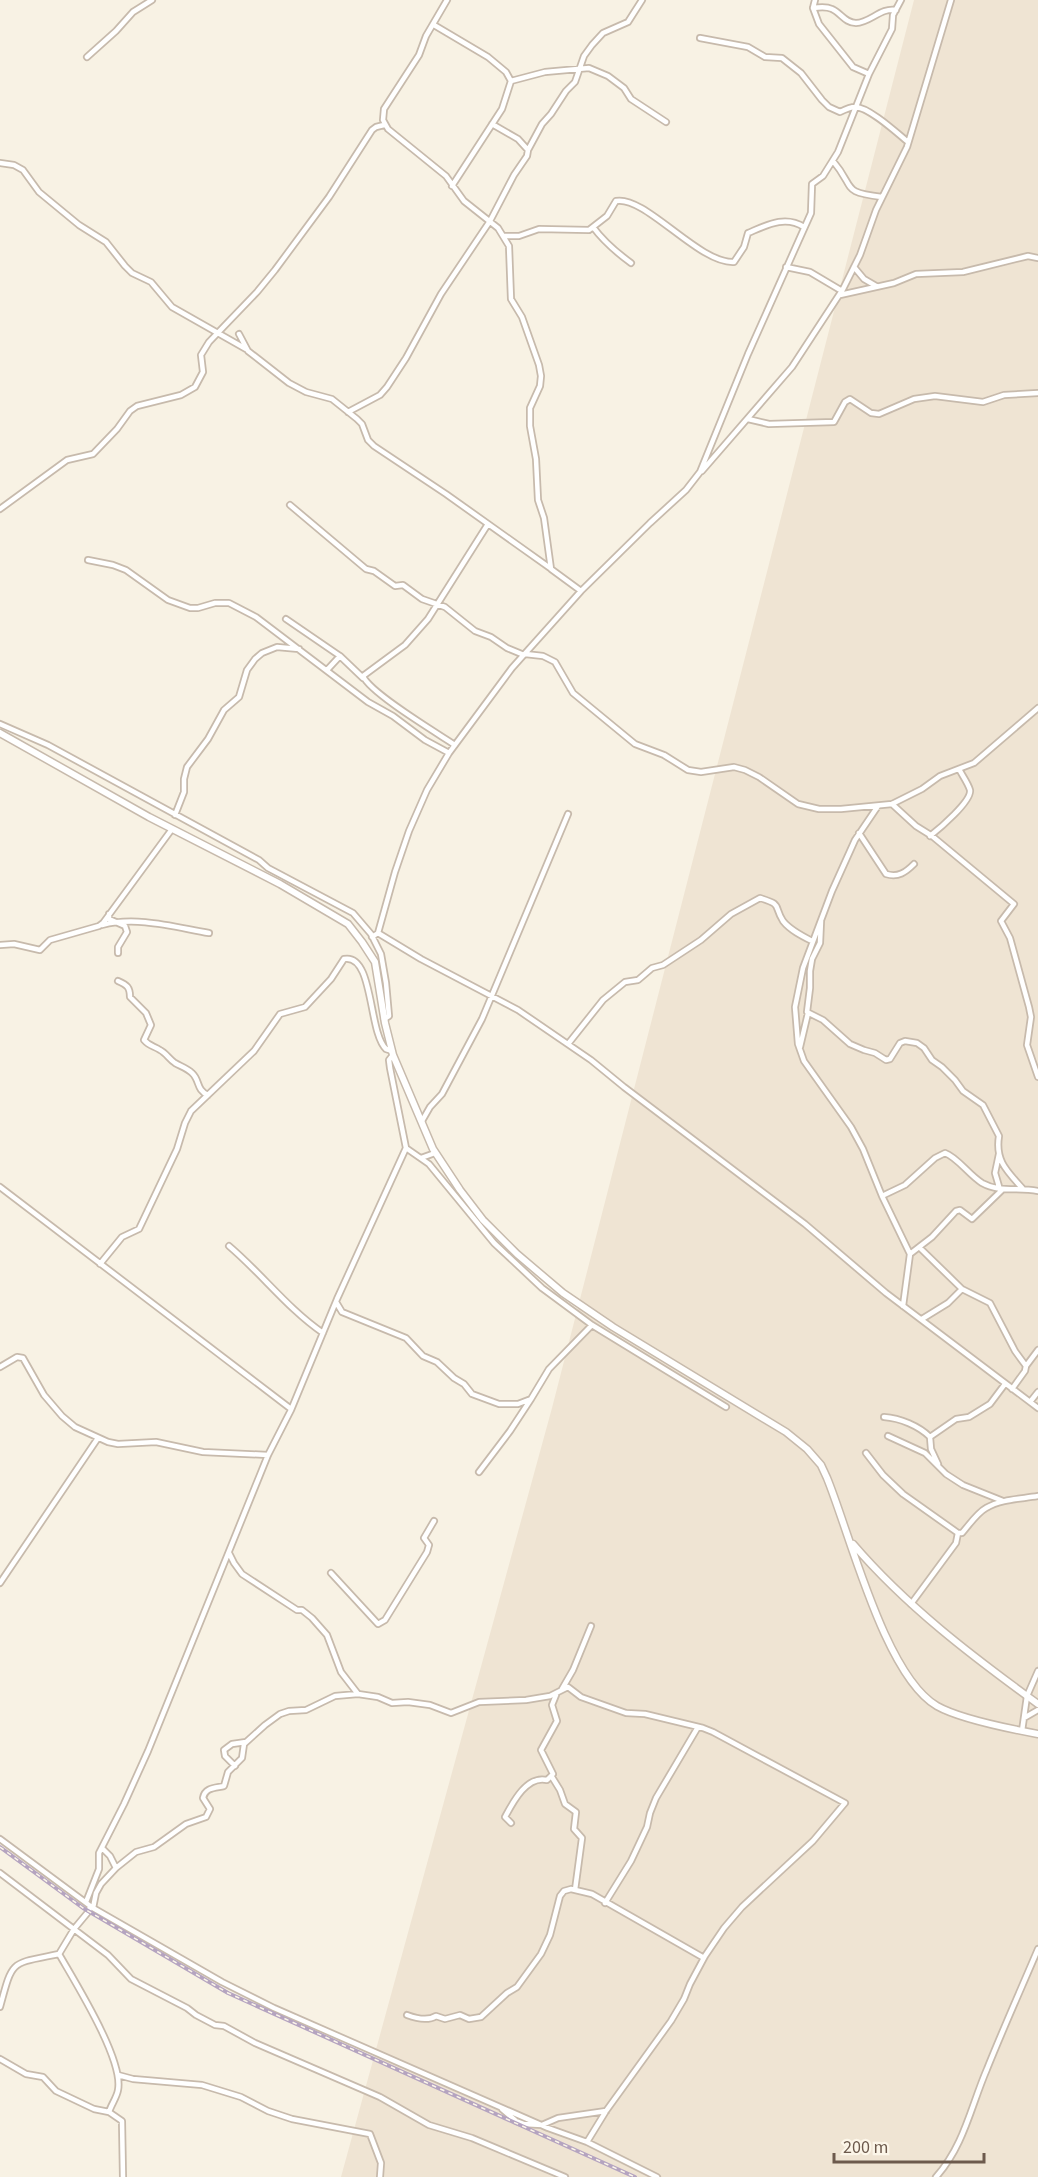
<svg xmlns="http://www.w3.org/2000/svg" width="1038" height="2177" viewBox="0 0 1038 2177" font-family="'Source Sans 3',sans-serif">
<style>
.residential{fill:#efe4d3}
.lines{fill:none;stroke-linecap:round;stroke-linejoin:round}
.minor-casing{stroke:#c7baac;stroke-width:8}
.tertiary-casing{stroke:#c7baac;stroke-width:9}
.minor{stroke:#fff;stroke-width:4.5}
.tertiary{stroke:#fff;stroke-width:6}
.rail-casing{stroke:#b5a4c0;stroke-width:4}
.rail{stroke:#fcf6e9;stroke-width:1.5;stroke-dasharray:4.5;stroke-linecap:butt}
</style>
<rect width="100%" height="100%" fill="#f8f2e4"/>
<path class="residential" d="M 914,0 L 1038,0 L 1038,2177 L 341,2177 L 552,1408 Z"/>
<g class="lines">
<g class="minor-casing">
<path id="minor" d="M 447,0 L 426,36 L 419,55 L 384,109 L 383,120 L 388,129 L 446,176 L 464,201 L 498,228 L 509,246 L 511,299 L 522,317 L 539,365 L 541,376 L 540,386 L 530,408 L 530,426 L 536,459 L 538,500 L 544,518 L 551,569 L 581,591
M 815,0 L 813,8 L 819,24 L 853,67 L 869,74
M 813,8 C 819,7 826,6 832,9 C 841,13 845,23 856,23 C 870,23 881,7 896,10
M 434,25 L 488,57 L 506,72 L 511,81 L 502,109 L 452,186
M 700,38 L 748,47 L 765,57 L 782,58 L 801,73 L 822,100 L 829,107 L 840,112 C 844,110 850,107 855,107 C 869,107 897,133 908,142
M 87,57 L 116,31 L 133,12 L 152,0
M 511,81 L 545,72 L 589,68 L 608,76 L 624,88 L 631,99 L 666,122
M 528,150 L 542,124 L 551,114 L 566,91 L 575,82 L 584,56 L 592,45 L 603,33 L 628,22 L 642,0
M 833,161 C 856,188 840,192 882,197
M 0,163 L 14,165 L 23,170 L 39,192 L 79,225 L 106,242 L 125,266 L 132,273 L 151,282 L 172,307 L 246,349
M 593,227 C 604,242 616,252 631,263
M 504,236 L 519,236 L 539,229 L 589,230 L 607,216 L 616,201 C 645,195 699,264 734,262 L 744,247 L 748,233 C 767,225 785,215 804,227
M 786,267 L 810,272 L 842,291
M 854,267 L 864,279 L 876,286
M 840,295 L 894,283 L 916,274 L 963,272 L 1028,256 L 1038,258
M 239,334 L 248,351 L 289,383 L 306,392 L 332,399 L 357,419 L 362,424 L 368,440 L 374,446 L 446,494 L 550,568
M 348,412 L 380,395 L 387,387 L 406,358 L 441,294 L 490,221 L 514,175 L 527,156 L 528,150 L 518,139 L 492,124
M 748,419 L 769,424 L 834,422 L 845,402 L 850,399 L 871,413 L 879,414 L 914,399 L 935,396 L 983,402 L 1004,395 L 1038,393
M 702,471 L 792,367 L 843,289 L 860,255 L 876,210 L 907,147 L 951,0
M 290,505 L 366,569 L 374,571 L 395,586 L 403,585 L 422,599 L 445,607 L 475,631 L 491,637 L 507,648 L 524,655
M 0,509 L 67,460 L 93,454 L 117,429 L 130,411 L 137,406 L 181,395 L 195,387 L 203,372 L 201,355 L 209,342 L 257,292 L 275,270 L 329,197 L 372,130 L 376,127 L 384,125
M 88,560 L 113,565 L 126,570 L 168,600 L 190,608 L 198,608 L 215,603 L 229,603 L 256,617 L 368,702 L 393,716 L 425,740 L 449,753
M 286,619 L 340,656 L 363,678
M 525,654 L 543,656 L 555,662 L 573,693 L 635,744 L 664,755 L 688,770 L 701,772 L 734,767 L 745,770 L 759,777 L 798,804 L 819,809 L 841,809 L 892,804 L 922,789 L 940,776 L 974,763 L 1038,708
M 327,670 L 340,656
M 0,724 L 48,745 L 259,860 L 268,868 L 353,913 L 371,934 L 381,954 L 386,983 L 389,1016 L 384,1019
M 455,745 C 437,733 370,693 363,676 L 405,645 L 428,619 L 488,524
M 892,804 L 916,826 L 932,836 L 1014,904 L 1001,921 L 1010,938 L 1029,1007 L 1031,1017 L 1027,1045 L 1038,1077
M 878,806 L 855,840 L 832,891 L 803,968 L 795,1007 L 798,1044 L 804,1061 L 851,1127 L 863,1149 L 882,1196 L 910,1254 L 903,1306
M 175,815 L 184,792 L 184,779 L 187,767 L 208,739 L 224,710 L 239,697 L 247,670 L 255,659 L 262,653 L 277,647 L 299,649
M 859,833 L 886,874 C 898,878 906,872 914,864
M 930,836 C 939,829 972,801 970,790 C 968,783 962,775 959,769
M 109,914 L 109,919 L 125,926 L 127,932 L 118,947 L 118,953
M 821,921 L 820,943 L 812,959 L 810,971 L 810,988 L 807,1012 L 823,1020 L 850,1044 L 864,1050 L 875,1053 L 886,1060 L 890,1059 L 900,1043 L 905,1041 L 917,1043 L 924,1048 L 932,1060 L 942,1067 L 955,1080 L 963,1091 L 983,1105 L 999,1136 C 995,1161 1007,1171 1023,1189
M 102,925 C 137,916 174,927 209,933
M 378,933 L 421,959 L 518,1010 L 591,1060 L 624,1087 L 805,1224 L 886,1293 L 1038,1408
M 372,937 L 378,933 L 395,872 L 409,831 L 427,790 L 449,753 L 512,668 L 581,591 L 650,523 L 686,490 L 700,472 L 748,354 L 811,213 L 812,184 L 823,176 L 838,152 L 869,74 L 892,29 L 893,15 L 901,0
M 0,945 L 14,944 L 40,950 L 50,940 L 99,926 L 103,923 L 172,829
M 118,981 C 127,985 130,987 130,997 L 146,1013 L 151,1025 L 144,1040 C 149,1046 154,1046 160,1050 C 166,1053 169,1059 175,1063 C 180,1066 187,1068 192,1073 C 200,1080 196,1090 208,1095
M 568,1044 L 603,1000 L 625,982 L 638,980 L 652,968 L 663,965 L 701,940 L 731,914 L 760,898 C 783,905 773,905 783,921 C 790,930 802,936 812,941
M 800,1047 L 808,1013
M 422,1121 L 430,1107 L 442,1094 L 482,1019 L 568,814
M 406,1148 L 429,1164 L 494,1243 L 542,1288 L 592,1325 L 726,1407
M 999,1154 L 995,1173 L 1000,1190
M 421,1158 L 435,1153
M 0,1187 L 291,1409
M 882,1196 L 905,1185 L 935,1158 L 945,1153 C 957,1157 969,1175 982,1183 C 1000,1193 1018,1187 1038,1191
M 229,1246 C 262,1274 288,1309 323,1333
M 919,1247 L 962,1289 L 990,1303 L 1015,1351 L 1026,1366 L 1025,1371 L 1012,1389
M 910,1254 L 932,1237 L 956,1211 L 960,1210 L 972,1219 L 1002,1190
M 100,1264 L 122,1237 L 139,1229 L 177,1149 L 185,1123 L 191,1111 L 254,1051 L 280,1014 L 305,1007 L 331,979 L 344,959 C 374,953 368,1032 386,1049 L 392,1051
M 336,1302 L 342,1312 L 406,1338 L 423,1356 L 437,1362 L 454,1378 L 464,1384 L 472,1394 L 499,1404 L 518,1404 L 531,1399 L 549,1369 L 592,1325
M 922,1319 L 948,1303 L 962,1289
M 1026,1366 L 1038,1350
M 0,1367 L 17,1357 L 23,1358 L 44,1395 L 62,1416 L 75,1427 L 108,1442 L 118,1444 L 156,1442 L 203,1452 L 268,1455
M 1030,1402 L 1038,1392
M 884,1417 C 900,1418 919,1426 930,1437 L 931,1449 L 938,1464
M 888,1436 L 925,1453 L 946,1474 L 963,1485 L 1003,1501
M 930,1437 L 956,1419 L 969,1417 L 990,1404 L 1005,1384
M 866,1453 L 883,1475 L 903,1494 L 958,1533
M 479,1472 L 510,1431 L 531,1399
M 229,1553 L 234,1563 L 242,1574 L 297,1610 L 302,1610 L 312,1618 L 327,1635 L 341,1672 L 358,1694
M 331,1573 L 378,1624 L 385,1620 L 427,1552 L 429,1545 L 424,1538 L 434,1521
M 0,1583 L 98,1438
M 911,1604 L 956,1543 L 958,1533 L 962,1533 C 969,1525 977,1513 986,1508 C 1001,1499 1021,1499 1038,1496
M 562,1689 L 573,1670 L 591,1626
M 1024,1718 L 1038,1710
M 1022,1731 L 1027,1696 L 1038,1671
M 235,1766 L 225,1756 L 224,1750 L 232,1744 L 246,1742
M 552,1777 L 560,1790 L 565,1804 L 576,1812 L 574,1829 L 582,1838 L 575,1890
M 511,1823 L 505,1817 C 513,1802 527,1775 547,1780 L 553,1774 L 541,1750 L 557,1721 L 552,1705 L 556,1695
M 0,1839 L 93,1908 L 222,1982 L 274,2008 L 548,2128 L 587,2142 L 657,2177
M 102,1848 L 110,1856 L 116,1868
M 0,1873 L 108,1955 L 131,1979 L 187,2008 L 196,2015 L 215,2025 L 224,2026 L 255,2043 L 380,2097 L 429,2125 L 472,2138 L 565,2177
M 86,1902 L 99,1869 L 99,1853 L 124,1804 L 148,1751 L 268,1455 L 291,1410 L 337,1299 L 406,1148 L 390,1068 L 389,1060 L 393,1055
M 605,1903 L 631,1861 L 647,1827 L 650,1813 L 656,1798 L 698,1727
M 93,1908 L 96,1893 L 101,1884 L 116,1868 L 136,1852 L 154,1847 L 186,1824 L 206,1817 L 210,1809 L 203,1798 C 205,1787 216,1788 224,1786 L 228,1772 L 242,1758 L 244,1744 L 265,1725 L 280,1714 L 289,1711 L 306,1710 L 335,1696 L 358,1694 L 378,1697 L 392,1703 L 408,1702 L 430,1705 L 451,1713 L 479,1702 L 526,1700 L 550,1696 L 568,1687 L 581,1697 L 626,1713 L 645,1714 L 703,1728 L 713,1732 L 845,1803 L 813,1841 L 742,1907 L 724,1928 L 705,1956 L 690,1984 L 684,1999 L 671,2021 L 606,2111 L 587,2142
M 59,1954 C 75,1982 124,2060 118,2090 C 117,2097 111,2105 109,2112 L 122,2121 L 123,2177
M 0,2007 C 13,1959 10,1964 59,1954 L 74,1929 L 89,1911 L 90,1906
M 407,2015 C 415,2018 428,2021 436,2016 L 445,2019 L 460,2015 L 469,2019 L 481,2017 L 507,1993 L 517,1987 L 541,1954 L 550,1935 L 560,1896 L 564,1891 L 571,1889 L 592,1894 L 704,1958
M 0,2059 L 26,2074 L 43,2077 L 56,2091 L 94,2109 L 109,2112
M 118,2075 L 133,2079 L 202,2085 L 241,2097 L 268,2111 L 292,2119 L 370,2134 L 381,2163 L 380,2177
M 502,2109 L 516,2121 L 524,2124 L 542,2125 L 558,2118 L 606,2111
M 936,2177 C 964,2146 971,2106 987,2069 C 1003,2029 1021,1989 1038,1949"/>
</g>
<g class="tertiary-casing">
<path id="tertiary" d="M 0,733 L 149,817 L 280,884 L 348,924 L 362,942 L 375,962 L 385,1023 L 393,1055 L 433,1149 L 460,1190 L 483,1220 L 517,1254 L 563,1293 L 613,1327 L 786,1432 L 807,1449 L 821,1465 L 827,1478 C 850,1534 885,1676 937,1706 C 960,1719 1011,1729 1038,1734
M 853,1544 C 906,1606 972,1656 1038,1704"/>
</g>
<use href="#minor" class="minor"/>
<use href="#tertiary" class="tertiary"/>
<g class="rail-casing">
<path id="rail" d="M 0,1847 L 83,1908 L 228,1993 L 635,2177"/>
</g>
<use href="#rail" class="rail"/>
</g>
<path d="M834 2153v9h150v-9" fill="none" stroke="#6d5a4d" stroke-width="3"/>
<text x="843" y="2153" font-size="18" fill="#6d5a4d" stroke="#fcf6e9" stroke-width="4.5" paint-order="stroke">200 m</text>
</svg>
